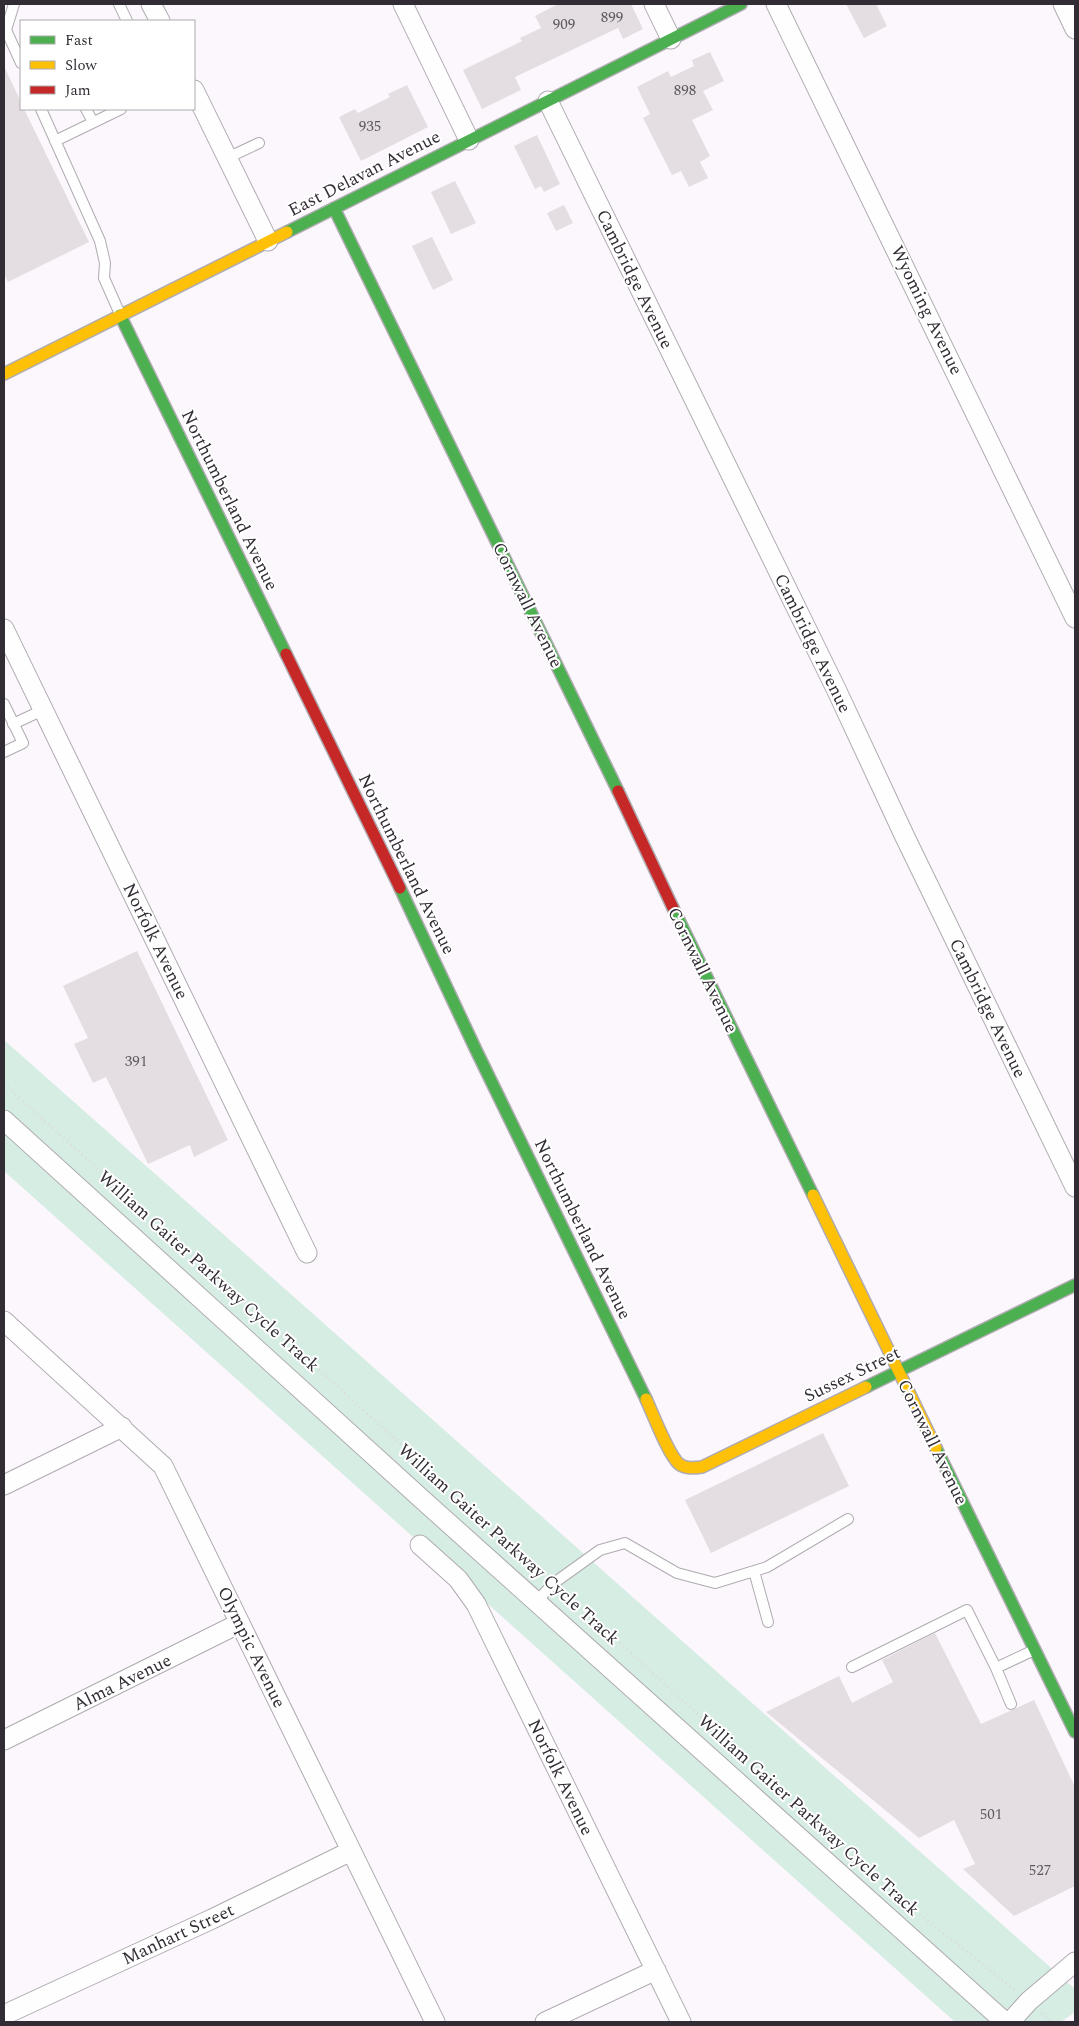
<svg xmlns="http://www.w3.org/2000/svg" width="1079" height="2026" viewBox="0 0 1079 2026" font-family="Spectral,serif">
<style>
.green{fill:#d6ede3}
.building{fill:#e4dee2}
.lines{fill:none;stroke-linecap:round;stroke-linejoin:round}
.lane-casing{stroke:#afabb0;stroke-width:12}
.street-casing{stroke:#afabb0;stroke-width:21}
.fast-casing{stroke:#afabb0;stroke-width:14}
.slow-casing{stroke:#afabb0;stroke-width:14}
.jam-casing{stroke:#afabb0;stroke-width:14}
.path{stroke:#dcdadc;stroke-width:3;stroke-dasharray:1 4;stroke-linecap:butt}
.lane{stroke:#fefeff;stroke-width:10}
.street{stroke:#fefeff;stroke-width:19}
.fast{stroke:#4caf50;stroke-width:11}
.slow{stroke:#ffc107;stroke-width:11}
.jam{stroke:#c62828;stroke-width:11}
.labels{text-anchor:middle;stroke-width:4;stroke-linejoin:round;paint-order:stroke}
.number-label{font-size:15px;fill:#5e5960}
.street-label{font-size:18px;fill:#322d34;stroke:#fff}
</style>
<rect width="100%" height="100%" fill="#fbf7fc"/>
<path class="green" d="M 4,1040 L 1075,1989 L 1075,2012 L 1061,2022 L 955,2022 L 4,1171 Z"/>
<path class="building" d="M 558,4 L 631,4 L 643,29 L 623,39 L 618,28 L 515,77 L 521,90 L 482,109 L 463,70 L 522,41 L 520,38 L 541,28 L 535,16 Z
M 846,4 L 876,4 L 887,26 L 864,38 Z
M 710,52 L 724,81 L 703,91 L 713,110 L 692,120 L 710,156 L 700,162 L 708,178 L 689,187 L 681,171 L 672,175 L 643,118 L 650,114 L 637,87 L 668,71 L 671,77 L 694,66 L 692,60 Z
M 4,66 L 21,102 L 21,109 L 24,109 L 89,242 L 8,282 L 4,274 Z
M 407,85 L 428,127 L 361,161 L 339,117 L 355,109 L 358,113 L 390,97 L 388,94 Z
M 537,135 L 560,184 L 544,192 L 541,186 L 535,189 L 514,146 Z
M 455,181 L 476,223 L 451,234 L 431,192 Z
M 564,205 L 573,223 L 556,231 L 547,213 Z
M 432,237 L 453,280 L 433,290 L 412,246 Z
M 137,951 L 228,1140 L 194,1157 L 190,1145 L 148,1164 L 106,1077 L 93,1083 L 74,1044 L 88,1038 L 63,986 Z
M 823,1433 L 849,1486 L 711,1553 L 685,1500 Z
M 935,1633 L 981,1724 L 1034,1700 L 1075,1787 L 1075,1886 L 1014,1916 L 963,1869 L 975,1864 L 954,1820 L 919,1838 L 766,1712 L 839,1676 L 852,1703 L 893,1682 L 882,1660 Z"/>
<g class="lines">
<g class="lane-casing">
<path id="lane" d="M 14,4 L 6,30 L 21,63
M 119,4 L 127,21
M 41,109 L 100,241 L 105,263 L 104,278 L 120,314
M 86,109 L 93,122
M 55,141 L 121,109
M 227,158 L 259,143
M 4,704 L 23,743 L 4,752
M 13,724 L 43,710
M 754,1571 L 768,1622
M 536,1602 L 554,1583 L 600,1550 L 625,1543 L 677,1573 L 715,1583 L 767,1567 L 848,1519
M 852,1667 L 967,1610 L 996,1668
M 1011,1704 L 996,1668 L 1034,1650"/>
</g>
<g class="street-casing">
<path id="street" d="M 151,4 L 160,21
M 403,4 L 469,140
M 654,4 L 671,39
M 776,4 L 1075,618
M 1063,4 L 1075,29
M 194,90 L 268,241
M 548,101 L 837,691 L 905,837 L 1075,1187
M 4,629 L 307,1253
M 4,1120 L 425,1502 L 1005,2022
M 4,1321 L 163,1466 L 435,2022
M 4,1485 L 122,1427
M 420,1545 L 458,1579 L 476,1604 L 681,2022
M 4,1740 L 240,1623
M 4,2015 L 212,1919 L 351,1851
M 545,2022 L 656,1970
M 1010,2022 L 1029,2001 L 1075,1962"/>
</g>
<g class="fast-casing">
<path id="fast" d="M 334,208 L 618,791
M 287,232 L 741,4
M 120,315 L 286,654
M 400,888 L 476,1050 L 646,1399
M 673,908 L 813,1195
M 866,1387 L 1075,1285
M 936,1448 L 1075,1732"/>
</g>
<g class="slow-casing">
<path id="slow" d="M 4,374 L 287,232
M 813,1195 L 936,1448
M 646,1399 C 653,1414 668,1454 679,1464 C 686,1469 694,1468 702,1467 L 866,1387"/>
</g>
<g class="jam-casing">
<path id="jam" d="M 286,654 L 400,888
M 618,791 L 673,908"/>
</g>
<path class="path" d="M 4,1084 L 546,1576
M 564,1592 L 898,1897 L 1016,1991
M 1042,2013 L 1051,2022"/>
<use href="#lane" class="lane"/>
<use href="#street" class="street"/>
<use href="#fast" class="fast"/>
<use href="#slow" class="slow"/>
<use href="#jam" class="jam"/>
</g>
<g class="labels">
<g class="number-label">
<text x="612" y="22">899</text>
<text x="564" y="29">909</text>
<text x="685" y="95">898</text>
<text x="370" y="131">935</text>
<text x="136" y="1066">391</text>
<text x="991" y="1819">501</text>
<text x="1040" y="1875">527</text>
</g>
<g class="street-label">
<text transform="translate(364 173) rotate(-27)" y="6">East Delavan Avenue</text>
<text transform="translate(635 279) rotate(64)" y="6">Cambridge Avenue</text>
<text transform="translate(927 310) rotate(64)" y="6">Wyoming Avenue</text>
<text transform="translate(230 500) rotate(64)" y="6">Northumberland Avenue</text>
<text transform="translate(528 605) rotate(64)" y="6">Cornwall Avenue</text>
<text transform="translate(813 643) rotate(64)" y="6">Cambridge Avenue</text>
<text transform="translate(407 864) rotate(64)" y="6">Northumberland Avenue</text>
<text transform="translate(156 941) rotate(64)" y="6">Norfolk Avenue</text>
<text transform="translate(703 970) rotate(64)" y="6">Cornwall Avenue</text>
<text transform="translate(988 1008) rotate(64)" y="6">Cambridge Avenue</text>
<text transform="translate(583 1229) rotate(64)" y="6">Northumberland Avenue</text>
<text transform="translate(209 1271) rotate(42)" y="6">William Gaiter Parkway Cycle Track</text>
<text transform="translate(852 1374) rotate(-26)" y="6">Sussex Street</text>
<text transform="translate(933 1442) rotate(64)" y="6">Cornwall Avenue</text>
<text transform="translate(509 1544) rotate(42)" y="6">William Gaiter Parkway Cycle Track</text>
<text transform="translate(252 1647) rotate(64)" y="6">Olympic Avenue</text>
<text transform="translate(122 1682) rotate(-26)" y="6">Alma Avenue</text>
<text transform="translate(561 1777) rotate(64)" y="6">Norfolk Avenue</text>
<text transform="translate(809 1815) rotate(42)" y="6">William Gaiter Parkway Cycle Track</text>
<text transform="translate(178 1934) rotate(-25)" y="6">Manhart Street</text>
</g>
</g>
<rect width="1079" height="2026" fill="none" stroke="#322d34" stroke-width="10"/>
<rect x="20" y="20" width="175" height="90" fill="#ffffff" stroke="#adabae"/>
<rect x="30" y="36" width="25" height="8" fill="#4caf50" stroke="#adabae"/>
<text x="65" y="45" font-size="15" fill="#322d34">Fast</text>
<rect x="30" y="61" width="25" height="8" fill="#ffc107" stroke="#adabae"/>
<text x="65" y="70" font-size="15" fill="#322d34">Slow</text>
<rect x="30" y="86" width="25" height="8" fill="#c62828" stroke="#adabae"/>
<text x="65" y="95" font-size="15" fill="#322d34">Jam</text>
</svg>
